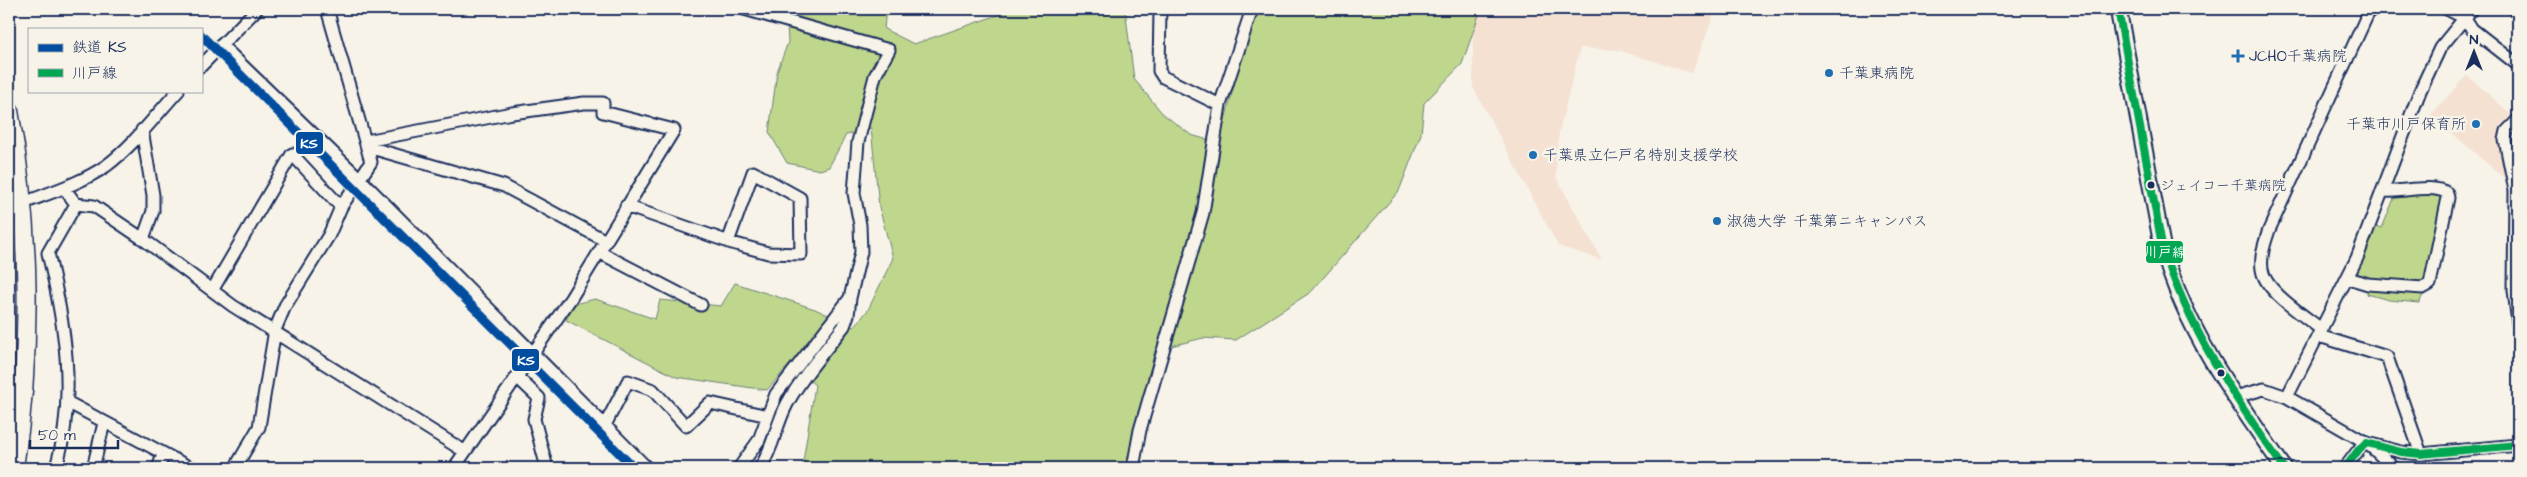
<svg xmlns="http://www.w3.org/2000/svg" width="2527" height="477" viewBox="0 0 2527 477" font-family="'Architects Daughter','Klee One',sans-serif">
<style>
.built{fill:#f4e1d2}
.green{fill:#bfd68d;stroke:#6d8276}
.lines{fill:none;stroke-linecap:round;stroke-linejoin:round}
.minor-casing{stroke:#1b2f5e;stroke-width:15}
.major-casing{stroke:#1b2f5e;stroke-width:19}
.highway-casing{stroke:#1b2f5e;stroke-width:21}
.minor{stroke:#f7f3e8;stroke-width:11}
.major{stroke:#f7f3e8;stroke-width:15}
.highway{stroke:#f7f3e8;stroke-width:18}
.bus-1-casing{stroke:#f7f3e8;stroke-width:11}
.bus-1{stroke:#00a651;stroke-width:8}
.rail-1-casing{stroke:#f7f3e8;stroke-width:12}
.rail-1{stroke:#014ea0;stroke-width:9}
.poi-dot{fill:#1f6fb2;stroke:#f7f3e8;stroke-width:2}
.bus-dot{fill:#1b2f5e;stroke:#f7f3e8;stroke-width:2}
.labels{text-anchor:middle;stroke-width:5;stroke-linejoin:round;paint-order:stroke}
.bus-label{font-size:14px;fill:#1b2f5e;stroke:#f7f3e8;text-anchor:start}
.poi-label{font-size:15px;fill:#1b2f5e;stroke:#f7f3e8;text-anchor:start}
.line-badge{stroke:#f7f3e8;stroke-width:2}
.badge-label{font-size:14px;text-anchor:middle;font-weight:bold;fill:#fff}
</style>
<rect width="100%" height="100%" fill="#f7f3e8"/>
<filter id="ink" filterUnits="userSpaceOnUse"><feTurbulence type="fractalNoise" baseFrequency=".02" numOctaves="2"/><feDisplacementMap in="SourceGraphic" scale="10" xChannelSelector="R" yChannelSelector="G"/><feConvolveMatrix kernelMatrix="1 2 1 2 8 2 1 2 1" color-interpolation-filters="sRGB"/></filter>
<g filter="url(#ink)">
<path class="built" d="M 1478,9 L 1716,9 L 1692,73 L 1618,50 L 1580,48 L 1559,132 L 1556,177 L 1602,260 L 1558,246 L 1473,87 L 1473,36 Z
M 2467,75 L 2515,118 L 2505,131 L 2511,184 L 2431,115 Z"/>
<path class="green" d="M 786,9 L 886,9 L 884,29 L 914,44 L 1015,9 L 1125,9 L 1134,79 L 1163,114 L 1191,135 L 1219,143 L 1254,9 L 1481,9 L 1462,64 L 1424,103 L 1421,134 L 1399,191 L 1311,292 L 1236,340 L 1203,338 L 1155,350 L 1126,468 L 802,468 L 815,385 L 790,364 L 767,390 L 676,377 L 566,320 L 574,304 L 595,299 L 655,319 L 660,300 L 721,306 L 735,283 L 815,309 L 854,327 L 868,310 L 893,258 L 879,207 L 871,128 L 846,135 L 829,167 L 820,170 L 787,163 L 769,132 L 777,72 L 788,42 Z
M 2414,192 L 2443,196 L 2425,279 L 2419,283 L 2371,278 L 2357,274 L 2375,227 L 2382,228 L 2395,196 Z
M 2368,287 L 2425,291 L 2419,303 L 2389,300 L 2367,294 Z"/>
<g class="lines">
<g class="minor-casing">
<path id="minor" d="M 1160,9 L 1159,71 L 1163,77 L 1220,105
M 2447,9 L 2465,18 L 2472,29 L 2518,65
M 2514,9 L 2518,13
M 221,45 L 361,180 L 647,468
M 201,66 L 257,9
M 2518,120 L 2507,131 L 2505,140 L 2515,190 L 2514,290 L 2518,324
M 142,130 L 153,195 L 153,211 L 143,239
M 366,141 L 512,113 L 584,103 L 603,103 L 603,112 L 674,130 L 571,298 L 454,468
M 368,147 L 504,186 L 606,241
M 76,204 L 94,206 L 143,239 L 233,306 L 464,451
M 626,206 L 732,243 L 768,253 L 801,254 L 800,198 L 753,172 L 728,242
M 9,209 C 41,195 77,186 106,166 C 133,146 155,116 178,91
M 599,252 L 701,305
M 2348,278 L 2368,284 L 2423,288 L 2430,284 L 2448,198 L 2447,193 C 2433,183 2399,193 2382,191
M 213,289 L 292,154 L 341,207
M 2322,330 C 2305,316 2264,291 2262,269 C 2260,256 2265,242 2269,230 L 2370,9
M 2319,336 L 2387,357 L 2421,454
M 517,377 L 539,398 L 534,419 L 547,468
M 2235,397 L 2264,389 L 2287,397 L 2367,443 L 2394,468
M 2287,397 L 2357,258 L 2420,91 L 2440,48 L 2472,9
M 67,402 L 191,468
M 604,427 L 628,381 L 653,390 L 686,426 L 710,403 L 768,416
M 56,468 C 77,396 65,324 48,253 L 76,204 L 64,188
M 93,468 L 104,423
M 158,468 L 163,455
M 235,468 L 259,427 L 275,330 L 285,306 L 329,235 L 341,207 L 371,162 L 327,9
M 739,468 L 759,440 L 776,394 L 850,298 L 861,252 L 860,225 L 854,193 L 858,142 L 875,76 L 889,50 L 744,9
M 760,468 C 773,449 776,425 787,404 C 802,376 825,351 844,326 L 848,315 L 850,298
M 1133,468 L 1140,430 L 1203,213 L 1220,105 L 1252,9
M 2345,468 L 2360,448 L 2367,443 L 2401,452 L 2421,454 L 2518,445"/>
</g>
<g class="major-casing">
<path id="major" d="M 2118,9 L 2162,245 C 2184,328 2235,399 2284,468"/>
</g>
<g class="highway-casing">
<path id="highway" d="M 9,111 C 31,228 32,351 14,468"/>
</g>
<use href="#minor" class="minor"/>
<use href="#major" class="major"/>
<use href="#highway" class="highway"/>
<g class="bus-1-casing">
<path id="bus-1" d="M 2118,9 L 2162,245 C 2188,328 2234,398 2284,468
M 2345,468 L 2360,448 L 2367,443 L 2401,452 L 2421,454 L 2518,445"/>
</g>
<use href="#bus-1" class="bus-1"/>
<g class="rail-1-casing">
<path id="rail-1" d="M 201,35 L 634,468"/>
</g>
<use href="#rail-1" class="rail-1"/>
</g>
</g>
<g class="poi-dot">
<path d="M2235.5 48.5h5v5h5v5h-5v5h-5v-5h-5v-5h5z"/>
<circle cx="1829" cy="73" r="5"/>
<circle cx="2476" cy="124" r="5"/>
<circle cx="1533" cy="155" r="5"/>
<circle cx="1717" cy="221" r="5"/>
</g>
<g class="bus-dot">
<circle cx="2151" cy="185" r="4.5"/>
<circle cx="2221" cy="373" r="4.5"/>
</g>
<g class="labels">
<g class="bus-label">
<text x="2160" y="190">ジェイコー千葉病院</text>
</g>
<g class="poi-label">
<text x="2249" y="61">JCHO千葉病院</text>
<text x="1839" y="78">千葉東病院</text>
<text x="2466" y="129" text-anchor="end">千葉市川戸保育所</text>
<text x="1543" y="160">千葉県立仁戸名特別支援学校</text>
<text x="1727" y="226">淑徳大学 千葉第ニキャンパス</text>
</g>
</g>
<g class="line-badge">
<rect x="295" y="131" width="29" height="24" rx="5" fill="#014ea0"/>
<rect x="2145" y="240" width="39" height="24" rx="5" fill="#00a651"/>
<rect x="511" y="348" width="29" height="24" rx="5" fill="#014ea0"/>
</g>
<g class="badge-label">
<text x="309" y="148">KS</text>
<text x="2165" y="257">川戸線</text>
<text x="526" y="365">KS</text>
</g>
<rect width="2527" height="477" fill="none" stroke="#f7f3e8" stroke-width="30"/>
<rect x="15" y="15" width="2497" height="447" fill="none" stroke="#1b2f5e" stroke-width="2" filter="url(#ink)"/>
<rect x="28" y="28" width="175" height="65" fill="#f7f3e8" stroke="#9fa5b1"/>
<rect x="38" y="44" width="25" height="8" fill="#014ea0" stroke="#9fa5b1"/>
<text x="72" y="52" font-size="15" fill="#1b2f5e">鉄道 KS</text>
<rect x="38" y="69" width="25" height="8" fill="#00a651" stroke="#9fa5b1"/>
<text x="72" y="78" font-size="15" fill="#1b2f5e">川戸線</text>
<g transform="translate(2474 52)" stroke="#f7f3e8" stroke-width="4" paint-order="stroke">
<path d="M0-4L9 19L0 12L-9 19Z" fill="#1b2f5e"/>
<text y="-8" font-size="14" font-weight="bold" text-anchor="middle" fill="#1b2f5e">N</text>
</g>
<path d="M30 440v8h88v-8" fill="none" stroke="#1b2f5e" stroke-width="2.5"/>
<text x="38" y="440" font-size="15" fill="#1b2f5e" stroke="#f7f3e8" stroke-width="4" paint-order="stroke">50 m</text>
</svg>
